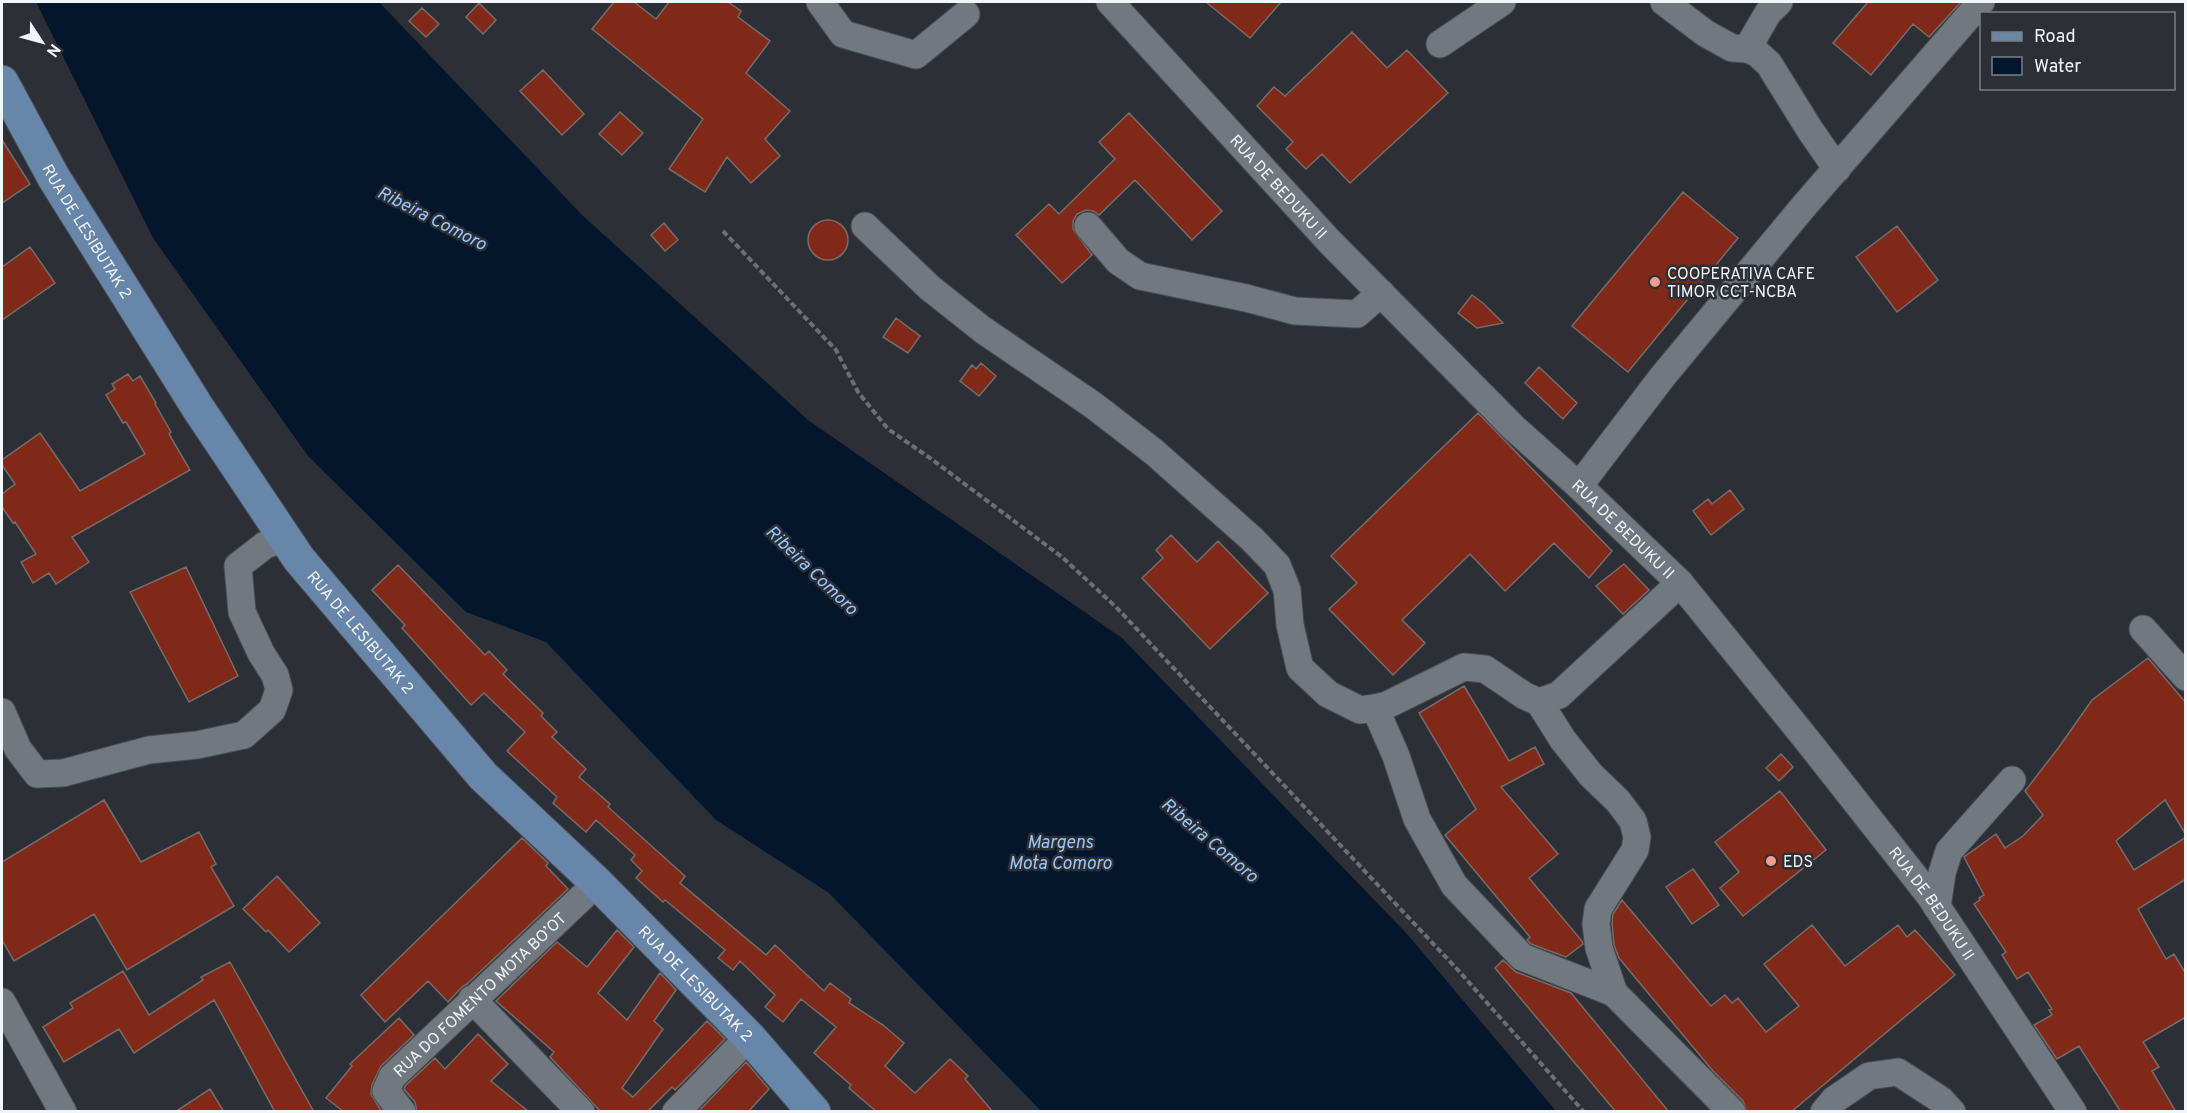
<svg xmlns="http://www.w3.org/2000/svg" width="2187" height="1113" viewBox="0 0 2187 1113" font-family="Overpass,sans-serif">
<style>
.water{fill:#04162b}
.building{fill:#802918;stroke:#766c6a;stroke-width:1.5}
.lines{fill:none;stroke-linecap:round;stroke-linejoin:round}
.minor-casing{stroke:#494d53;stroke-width:29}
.major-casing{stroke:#494d53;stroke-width:35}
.path{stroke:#6c7076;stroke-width:4;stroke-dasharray:6 3;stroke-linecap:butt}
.minor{stroke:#72787f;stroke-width:27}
.major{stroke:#6786a9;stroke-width:33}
.poi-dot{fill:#f49d8b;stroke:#2c3036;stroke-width:2}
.labels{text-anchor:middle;stroke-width:5;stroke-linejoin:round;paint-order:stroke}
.street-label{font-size:16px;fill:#f2f5f9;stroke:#2c3036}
.poi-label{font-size:16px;fill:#f2f5f9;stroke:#2c3036;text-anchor:start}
.water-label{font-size:18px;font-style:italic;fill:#98c6fc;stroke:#2c3036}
</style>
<rect width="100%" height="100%" fill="#2c3036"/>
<path class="water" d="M 36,2 L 379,2 L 582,215 L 808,420 L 1122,638 L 1408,935 L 1556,1111 L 1041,1111 L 829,893 L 716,820 L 546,642 L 466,612 L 308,456 L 153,238 Z"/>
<path class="building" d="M 614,2 L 634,2 L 656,19 L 669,2 L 728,2 L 741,11 L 738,17 L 770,41 L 746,73 L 790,111 L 765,139 L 780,156 L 751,183 L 727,157 L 705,192 L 669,169 L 703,119 L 592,29 Z
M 1206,2 L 1281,2 L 1250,38 Z
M 1868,2 L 1961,2 L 1929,37 L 1913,24 L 1871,75 L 1833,43 Z
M 479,3 L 496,20 L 483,34 L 466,17 Z
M 422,8 L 439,24 L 426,37 L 409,21 Z
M 1352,32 L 1387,68 L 1407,50 L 1448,93 L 1350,183 L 1322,154 L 1306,169 L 1286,149 L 1293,142 L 1257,106 L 1274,87 L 1285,96 Z
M 543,70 L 584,114 L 562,135 L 520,91 Z
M 620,112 L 643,133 L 622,155 L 599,134 Z
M 1129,113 L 1222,211 L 1192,240 L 1135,180 L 1099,215 L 1093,211 L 1086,210 L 1077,214 L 1073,221 L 1073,229 L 1092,255 L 1062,283 L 1016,235 L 1049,204 L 1059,214 L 1115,159 L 1099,142 Z
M 2,140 L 30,184 L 2,203 Z
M 1683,192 L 1738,238 L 1628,372 L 1572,326 Z
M808 240a20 20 0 1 1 40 0a20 20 0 1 1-40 0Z
M 664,223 L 678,240 L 665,251 L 651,235 Z
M 1897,226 L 1938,280 L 1897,312 L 1856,257 Z
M 30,247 L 55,283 L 2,320 L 2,267 Z
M 1472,295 L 1484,304 L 1503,323 L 1477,328 L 1458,313 Z
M 896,318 L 920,336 L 908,353 L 883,337 Z
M 981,363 L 996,376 L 979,396 L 960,381 L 972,365 L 976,369 Z
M 1539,367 L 1577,403 L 1563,419 L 1525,383 Z
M 128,374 L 133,381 L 140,376 L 156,403 L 155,404 L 171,432 L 169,434 L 190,470 L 72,537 L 89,562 L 56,584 L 49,573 L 33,583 L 21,562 L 36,554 L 15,522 L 13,523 L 2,507 L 2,494 L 15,484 L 2,465 L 2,460 L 40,433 L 80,491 L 145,454 L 126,422 L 123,423 L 106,395 L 115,389 L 112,384 Z
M 1478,413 L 1612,551 L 1589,578 L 1554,543 L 1505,591 L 1470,554 L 1402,620 L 1425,643 L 1393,675 L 1329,609 L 1357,583 L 1331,556 Z
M 1730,490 L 1744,509 L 1711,535 L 1693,511 L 1708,499 L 1712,504 Z
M 1171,535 L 1197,562 L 1218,541 L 1268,593 L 1210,649 L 1142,578 L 1163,558 L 1156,550 Z
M 1624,564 L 1649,590 L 1623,614 L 1596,586 Z
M 398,565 L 485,655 L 489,651 L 507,670 L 503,674 L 543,713 L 541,716 L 557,732 L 552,737 L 586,769 L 579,777 L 610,804 L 608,807 L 685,876 L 680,883 L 766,955 L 775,945 L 824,991 L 830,983 L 851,999 L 849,1003 L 883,1025 L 904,1043 L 885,1066 L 915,1093 L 950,1059 L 968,1076 L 965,1079 L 993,1112 L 877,1112 L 849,1088 L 851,1085 L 814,1053 L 836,1027 L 801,999 L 783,1022 L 765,1007 L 775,995 L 740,961 L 733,970 L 718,958 L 725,950 L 665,900 L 663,902 L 636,878 L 642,871 L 631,860 L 635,855 L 596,820 L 586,832 L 553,803 L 557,797 L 507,751 L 525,732 L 484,693 L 471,705 L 402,628 L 405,625 L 372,590 Z
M 186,567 L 238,676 L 189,702 L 130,592 Z
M 2148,658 L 2186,703 L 2186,835 L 2165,800 L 2116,841 L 2134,870 L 2186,837 L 2186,879 L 2138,909 L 2166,959 L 2174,954 L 2186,974 L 2186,1017 L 2143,1042 L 2159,1067 L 2152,1071 L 2176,1112 L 2121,1112 L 2079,1046 L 2057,1059 L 2034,1025 L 2052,1015 L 2049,1010 L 2052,1009 L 2028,972 L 2017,979 L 2002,955 L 2006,952 L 1974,904 L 1980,900 L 1979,898 L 1984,895 L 1964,857 L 1996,834 L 2005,848 L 2023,836 L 2043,815 L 2025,791 L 2059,747 L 2092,700 Z
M 1464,686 L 1509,761 L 1535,747 L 1544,764 L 1501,787 L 1558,854 L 1529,878 L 1582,941 L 1583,944 L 1566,957 L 1531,944 L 1527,940 L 1530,937 L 1445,835 L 1476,809 L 1419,713 Z
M 1781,754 L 1793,767 L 1779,781 L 1766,768 Z
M 1780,791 L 1826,850 L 1743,916 L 1720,888 L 1739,872 L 1715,842 Z
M 104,800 L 141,862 L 199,832 L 216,864 L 211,867 L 234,906 L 127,970 L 94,914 L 14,961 L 2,940 L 2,862 Z
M 522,838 L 548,863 L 546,866 L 568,889 L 467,984 L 462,987 L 448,1002 L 428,981 L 385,1022 L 361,995 Z
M 1693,869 L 1719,905 L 1692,924 L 1666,887 Z
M 277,876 L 320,923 L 289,952 L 268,930 L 266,932 L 243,909 Z
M 1622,900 L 1711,1006 L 1725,995 L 1732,1003 L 1738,998 L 1766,1032 L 1799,1006 L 1764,964 L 1812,925 L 1845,966 L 1898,925 L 1907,937 L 1915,930 L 1955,975 L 1791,1112 L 1747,1112 L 1743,1101 L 1713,1071 L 1619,958 L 1614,945 L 1612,924 L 1613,914 Z
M 617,930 L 634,947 L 598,993 L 627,1020 L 660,973 L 676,990 L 654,1021 L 663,1029 L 622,1088 L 633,1097 L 707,1021 L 725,1039 L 675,1090 L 672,1087 L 649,1110 L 650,1112 L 601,1112 L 550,1057 L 554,1052 L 496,1001 L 557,942 L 587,967 Z
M 1503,960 L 1516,972 L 1571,993 L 1669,1112 L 1616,1112 L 1495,968 Z
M 230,962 L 314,1112 L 275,1112 L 214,1000 L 134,1053 L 119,1029 L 64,1062 L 43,1027 L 73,1008 L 70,1003 L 123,971 L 149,1015 L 203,980 L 201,977 Z
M 399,1018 L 414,1035 L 381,1066 L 372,1085 L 371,1094 L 382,1112 L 344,1112 L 326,1098 L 352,1066 L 350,1064 Z
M 478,1034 L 508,1064 L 491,1081 L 529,1112 L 417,1112 L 415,1102 L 404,1089 L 405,1086 L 435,1058 L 445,1069 Z
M 746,1062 L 769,1089 L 748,1112 L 698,1112 Z
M 210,1089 L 224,1112 L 175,1112 Z"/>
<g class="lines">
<g class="minor-casing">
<g id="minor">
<path d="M 820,2 L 843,34 L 916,55 L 966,14"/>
<path id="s1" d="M 1110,2 L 1329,241 L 1514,428 L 1579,486 L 1680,583 L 1807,740 L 1930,896 L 2073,1112"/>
<path d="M 1664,2 L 1705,33 L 1732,48 L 1747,49 L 1757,53 L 1769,64 L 1810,130 L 1837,169"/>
<path d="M 1440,44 L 1502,2"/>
<path d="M 1747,49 L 1768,13 L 1779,2"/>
<path d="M 865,226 L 930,288 L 983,330 L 1093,405 L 1154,452 L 1252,539 L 1277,565 L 1287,590 L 1290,625 L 1300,668 L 1328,694 L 1360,710 L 1375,708 L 1387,705 L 1464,667 L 1485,669 L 1525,696 L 1539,702 L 1559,695 L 1680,583"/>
<path d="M 1088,226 L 1118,261 L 1140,276 L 1246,298 L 1295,311 L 1357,314 L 1381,293"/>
<path d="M 1579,486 L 1663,376 L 1804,206 L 1981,2"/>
<path d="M 2143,629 L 2186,677"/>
<path d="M 1539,702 L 1563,740 L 1591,775 L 1618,801 L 1633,821 L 1637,837 L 1635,850 L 1598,909 L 1596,924 L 1599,948 L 1614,993 L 1732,1112"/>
<path d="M 1375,708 L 1396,756 L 1417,819 L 1454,885 L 1522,957 L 1614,993"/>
<path d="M 2,712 L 18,749 L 37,774 L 63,773 L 149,750 L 197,745 L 244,735 L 272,710 L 279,690 L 275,675 L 261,653 L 242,612 L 238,566 L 265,545 L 285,538"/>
<path d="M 1937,907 L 1942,873 L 1949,851 L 2012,780"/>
<path d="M 472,999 L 581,1112"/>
<path d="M 2,1002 L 63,1112"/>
<path id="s2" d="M 402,1112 L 386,1091 L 392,1077 L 597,883"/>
<path d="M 676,1112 L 749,1037"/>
<path d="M 1824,1112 L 1834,1100 L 1869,1076 L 1898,1072 L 1941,1100 L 1952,1112"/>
</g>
</g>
<g class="major-casing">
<g id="major">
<path id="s3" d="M 2,82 L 54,178 L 198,408 L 299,559 L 483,776 L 597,883 L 749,1037 L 814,1112"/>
</g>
</g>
<path class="path" d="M 723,231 L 836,350 L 858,392 L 888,429 L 930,458 L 1062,557 L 1116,607 L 1457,969 L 1584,1112"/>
<use href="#minor" class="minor"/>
<use href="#major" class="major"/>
</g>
<g class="poi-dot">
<circle cx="1655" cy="282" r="6"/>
<circle cx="1771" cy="861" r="6"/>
</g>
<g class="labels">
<g class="street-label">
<text dy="6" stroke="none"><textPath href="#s1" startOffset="250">RUA DE BEDUKU II</textPath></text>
<text dy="6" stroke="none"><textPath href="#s3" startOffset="172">RUA DE LESIBUTAK 2</textPath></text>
<text dy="6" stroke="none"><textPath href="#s1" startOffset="736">RUA DE BEDUKU II</textPath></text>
<text dy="6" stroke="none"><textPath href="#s3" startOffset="658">RUA DE LESIBUTAK 2</textPath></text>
<text dy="6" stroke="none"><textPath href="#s1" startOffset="1222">RUA DE BEDUKU II</textPath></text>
<text dy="6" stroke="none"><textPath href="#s3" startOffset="1144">RUA DE LESIBUTAK 2</textPath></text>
<text dy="6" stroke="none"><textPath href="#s2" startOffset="162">RUA DO FOMENTO MOTA BO’OT</textPath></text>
</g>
<g class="poi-label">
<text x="1667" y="279">COOPERATIVA CAFE<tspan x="1667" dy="18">TIMOR CCT-NCBA</tspan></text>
<text x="1783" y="867">EDS</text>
</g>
<g class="water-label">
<text transform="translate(432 218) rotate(27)" y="6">Ribeira Comoro</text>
<text transform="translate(812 570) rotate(44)" y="6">Ribeira Comoro</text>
<text transform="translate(1210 840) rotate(40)" y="6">Ribeira Comoro</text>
<text x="1060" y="848">Margens<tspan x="1060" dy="21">Mota Comoro</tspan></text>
</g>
</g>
<rect width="2187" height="1113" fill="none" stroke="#f2f5f9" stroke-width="6"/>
<rect x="1980" y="12" width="195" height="78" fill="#2c3036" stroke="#7b7f84" stroke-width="1.5"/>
<rect x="1992" y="32" width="30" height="9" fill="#6786a9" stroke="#7b7f84" stroke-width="1.5"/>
<text x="2034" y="42" font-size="18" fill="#f2f5f9">Road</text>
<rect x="1992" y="57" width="30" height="18" fill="#04162b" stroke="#7b7f84" stroke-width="1.5"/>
<text x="2034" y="72" font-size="18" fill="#f2f5f9">Water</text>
<g transform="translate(42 42) rotate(126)" stroke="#2c3036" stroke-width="4.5" paint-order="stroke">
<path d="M0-4.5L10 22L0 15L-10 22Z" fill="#f2f5f9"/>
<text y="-9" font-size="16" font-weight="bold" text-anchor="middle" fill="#f2f5f9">N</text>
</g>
</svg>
